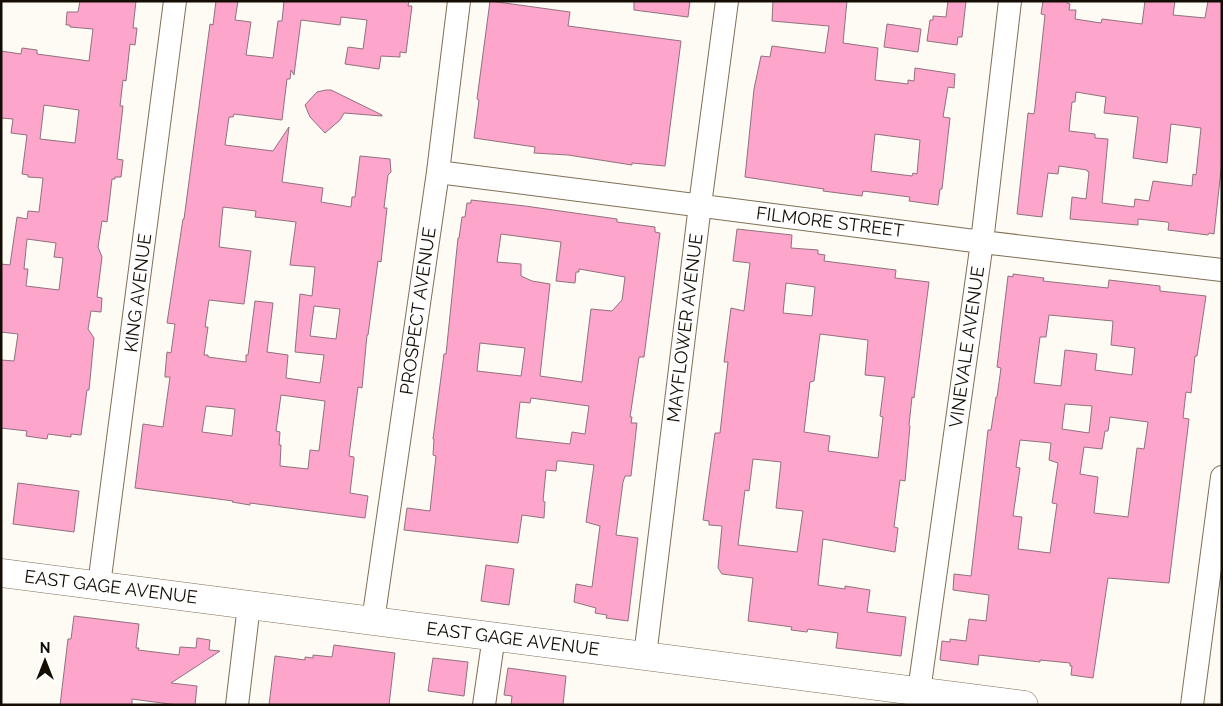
<svg xmlns="http://www.w3.org/2000/svg" width="1223" height="706" viewBox="0 0 1223 706" font-family="Raleway,sans-serif">
<style>
.building{fill:#fda5cb;stroke:#91717e;fill-rule:evenodd}
.lines{fill:none;stroke-linecap:round;stroke-linejoin:round}
.minor-casing{stroke:#806f55;stroke-width:24}
.major-casing{stroke:#806f55;stroke-width:29}
.minor{stroke:#fff;stroke-width:22}
.major{stroke:#fff;stroke-width:28}
.labels{text-anchor:middle;stroke-width:4.5;stroke-linejoin:round;paint-order:stroke}
.street-label{font-size:18px;fill:#130d04;stroke:#fff}
</style>
<rect width="100%" height="100%" fill="#fefaf4"/>
<path class="building" d="M 80,1 L 136,1 L 133,28 L 137,28 L 135,45 L 130,44 L 126,81 L 123,80 L 120,106 L 123,106 L 117,159 L 123,160 L 121,177 L 115,177 L 115,179 L 112,179 L 107,222 L 102,221 L 98,247 L 102,257 L 97,297 L 102,298 L 101,312 L 91,311 L 88,329 L 94,338 L 89,390 L 87,390 L 81,435 L 71,434 L 71,437 L 48,434 L 47,439 L 26,436 L 27,431 L 1,428 L 1,360 L 14,361 L 18,334 L 1,332 L 1,264 L 10,265 L 17,217 L 27,219 L 28,211 L 39,212 L 43,178 L 28,177 L 28,175 L 22,174 L 27,135 L 11,133 L 13,119 L 1,118 L 1,51 L 21,54 L 22,48 L 37,50 L 37,54 L 89,61 L 93,29 L 70,27 L 70,25 L 66,25 L 67,12 L 78,12 ZM 44,105 L 79,110 L 75,143 L 40,139 ZM 27,239 L 56,243 L 54,257 L 63,258 L 59,290 L 26,286 L 28,269 L 24,269 Z
M 216,1 L 238,1 L 235,20 L 251,22 L 246,55 L 273,58 L 278,21 L 282,21 L 284,1 L 409,1 L 408,6 L 412,6 L 406,53 L 400,52 L 400,57 L 381,56 L 379,69 L 345,64 L 348,47 L 363,49 L 367,20 L 341,17 L 340,25 L 301,20 L 294,75 L 291,70 L 290,79 L 287,79 L 282,120 L 234,114 L 233,117 L 229,117 L 225,145 L 273,151 L 289,127 L 282,182 L 323,188 L 321,202 L 351,207 L 352,197 L 355,197 L 360,156 L 390,159 L 391,172 L 388,175 L 384,208 L 387,208 L 381,262 L 378,261 L 368,335 L 367,335 L 362,388 L 358,387 L 349,456 L 354,457 L 354,460 L 350,493 L 368,496 L 365,518 L 250,503 L 250,505 L 232,502 L 233,501 L 135,488 L 143,424 L 163,427 L 170,377 L 165,377 L 165,374 L 167,352 L 171,353 L 175,324 L 167,323 L 183,219 L 184,219 L 210,24 L 213,25 ZM 223,207 L 256,211 L 255,217 L 296,222 L 290,265 L 315,267 L 312,296 L 300,294 L 295,352 L 324,355 L 320,383 L 286,378 L 288,355 L 267,352 L 273,303 L 255,301 L 248,355 L 246,355 L 246,362 L 208,357 L 208,355 L 204,355 L 208,327 L 205,327 L 209,300 L 244,304 L 251,251 L 219,247 ZM 314,306 L 340,309 L 336,339 L 310,336 ZM 281,395 L 325,401 L 319,451 L 310,450 L 308,469 L 280,466 L 281,445 L 279,445 L 280,432 L 276,431 ZM 206,406 L 235,409 L 232,436 L 202,432 Z
M 490,1 L 570,12 L 568,26 L 681,41 L 665,166 L 632,163 L 632,165 L 568,155 L 534,153 L 535,147 L 474,138 L 479,100 L 477,99 Z
M 634,1 L 690,1 L 688,17 L 634,10 Z
M 773,1 L 847,1 L 843,43 L 878,48 L 875,80 L 908,84 L 908,80 L 914,81 L 915,68 L 955,74 L 954,88 L 948,87 L 943,117 L 950,118 L 942,189 L 940,189 L 938,205 L 909,201 L 910,197 L 863,191 L 862,196 L 823,191 L 824,189 L 745,177 L 754,89 L 761,56 L 770,57 L 772,46 L 825,53 L 829,26 L 772,21 ZM 875,134 L 920,140 L 917,174 L 913,173 L 912,176 L 871,171 Z
M 948,1 L 966,1 L 962,37 L 958,37 L 957,45 L 927,41 L 930,20 L 933,20 L 933,16 L 946,17 Z
M 1043,1 L 1067,1 L 1067,3 L 1070,4 L 1069,10 L 1076,10 L 1075,19 L 1101,23 L 1102,19 L 1142,24 L 1145,1 L 1175,1 L 1173,15 L 1205,18 L 1208,1 L 1222,1 L 1222,161 L 1214,234 L 1209,233 L 1208,235 L 1168,230 L 1169,223 L 1167,222 L 1138,219 L 1138,225 L 1070,219 L 1072,197 L 1086,199 L 1089,172 L 1087,171 L 1087,170 L 1059,166 L 1058,174 L 1048,173 L 1042,217 L 1017,214 L 1028,113 L 1034,114 L 1035,107 L 1045,15 L 1041,14 ZM 1076,92 L 1106,97 L 1104,113 L 1138,117 L 1133,158 L 1167,163 L 1171,124 L 1201,128 L 1196,175 L 1193,174 L 1192,186 L 1153,181 L 1149,201 L 1135,199 L 1134,207 L 1102,203 L 1108,139 L 1095,138 L 1095,134 L 1069,131 L 1072,102 L 1075,102 Z
M 887,24 L 921,29 L 918,52 L 884,47 Z
M 326,90 L 331,90 L 382,115 L 382,116 L 344,113 L 340,120 L 325,133 L 310,117 L 305,105 L 317,92 Z
M 471,200 L 525,206 L 617,219 L 617,222 L 655,227 L 655,232 L 660,233 L 644,357 L 639,357 L 630,417 L 632,417 L 631,423 L 637,423 L 631,476 L 625,476 L 623,482 L 616,535 L 638,538 L 628,621 L 606,618 L 607,615 L 595,613 L 596,608 L 574,602 L 576,584 L 592,587 L 600,526 L 586,522 L 594,465 L 561,461 L 557,461 L 556,471 L 546,470 L 543,501 L 545,502 L 544,518 L 522,515 L 518,543 L 404,530 L 407,508 L 430,511 L 436,456 L 433,455 L 434,439 L 433,439 L 444,354 L 446,354 L 458,238 L 459,238 L 462,217 L 465,217 L 467,203 L 471,203 ZM 501,234 L 561,242 L 556,281 L 575,283 L 576,272 L 579,272 L 579,269 L 625,277 L 622,300 L 612,311 L 591,309 L 582,382 L 540,376 L 550,284 L 532,281 L 521,276 L 521,264 L 497,262 ZM 480,343 L 525,348 L 521,376 L 477,371 ZM 531,398 L 589,406 L 585,434 L 572,432 L 570,444 L 516,438 L 520,402 L 530,403 Z
M 737,229 L 792,235 L 791,248 L 818,250 L 818,254 L 825,255 L 824,261 L 896,270 L 895,278 L 929,282 L 914,398 L 912,397 L 909,425 L 910,426 L 905,481 L 900,480 L 894,527 L 898,528 L 895,552 L 823,539 L 818,585 L 845,589 L 845,586 L 870,590 L 867,612 L 906,617 L 901,656 L 836,648 L 838,633 L 808,629 L 807,632 L 791,630 L 792,627 L 748,621 L 753,578 L 722,574 L 718,568 L 722,526 L 709,525 L 709,521 L 703,520 L 715,433 L 720,433 L 728,362 L 724,362 L 731,308 L 744,311 L 750,263 L 733,261 ZM 786,283 L 815,287 L 812,316 L 783,313 ZM 820,334 L 868,340 L 865,375 L 885,377 L 880,416 L 883,417 L 878,458 L 828,451 L 830,436 L 804,432 L 810,382 L 814,381 ZM 753,459 L 781,462 L 776,508 L 803,511 L 797,552 L 738,545 L 745,490 L 749,491 Z
M 1013,274 L 1044,278 L 1043,281 L 1108,288 L 1109,280 L 1160,286 L 1160,291 L 1206,296 L 1197,356 L 1195,356 L 1191,393 L 1186,392 L 1183,418 L 1189,419 L 1169,583 L 1108,578 L 1093,678 L 1071,675 L 1072,666 L 1070,666 L 1070,663 L 1040,660 L 1040,662 L 979,655 L 978,665 L 940,660 L 942,641 L 950,642 L 950,639 L 966,641 L 969,619 L 986,621 L 989,595 L 953,590 L 954,574 L 971,576 L 988,430 L 991,430 L 996,397 L 997,397 L 1001,368 L 997,367 L 1008,276 L 1013,277 ZM 1049,315 L 1113,321 L 1111,345 L 1135,348 L 1132,375 L 1095,370 L 1097,354 L 1065,350 L 1061,386 L 1034,383 L 1040,337 L 1046,337 ZM 1065,404 L 1092,406 L 1089,433 L 1062,429 ZM 1110,417 L 1148,422 L 1144,449 L 1137,448 L 1128,517 L 1094,513 L 1098,477 L 1080,474 L 1084,447 L 1102,449 L 1105,431 L 1108,431 ZM 1020,440 L 1051,443 L 1049,460 L 1058,463 L 1052,503 L 1057,504 L 1050,553 L 1018,549 L 1022,517 L 1013,516 L 1020,468 L 1016,467 Z
M 18,483 L 79,491 L 74,532 L 13,524 Z
M 486,565 L 514,569 L 509,605 L 481,601 Z
M 74,616 L 139,624 L 136,648 L 139,648 L 138,650 L 179,655 L 180,647 L 196,648 L 197,638 L 210,640 L 209,650 L 220,651 L 171,683 L 197,686 L 195,705 L 177,705 L 132,699 L 132,705 L 60,705 L 68,639 L 71,639 Z
M 334,645 L 395,653 L 389,705 L 269,705 L 275,656 L 305,660 L 305,657 L 313,658 L 313,655 L 332,657 Z
M 433,658 L 468,662 L 464,696 L 428,691 Z
M 508,668 L 566,676 L 563,705 L 511,705 L 512,696 L 504,695 Z"/>
<g class="lines">
<g class="minor-casing">
<path id="minor" d="M 438,172 L 982,242 L 1222,270
M 99,585 L 175,1
M 373,621 L 438,172 L 459,1
M 645,656 L 700,205 L 727,1
M 919,691 L 982,242 L 1010,1
M 237,705 L 249,605
M 484,705 L 494,636
M 1192,705 L 1222,477"/>
</g>
<g class="major-casing">
<path id="major" d="M 1,573 L 1024,705"/>
</g>
<use href="#minor" class="minor"/>
<use href="#major" class="major"/>
</g>
<g class="labels">
<g class="street-label">
<text transform="translate(830 222) rotate(7)" y="6">FILMORE STREET</text>
<text transform="translate(138 293) rotate(-83)" y="6">KING AVENUE</text>
<text transform="translate(418 311) rotate(-82)" y="6">PROSPECT AVENUE</text>
<text transform="translate(685 328) rotate(-83)" y="6">MAYFLOWER AVENUE</text>
<text transform="translate(967 347) rotate(-82)" y="6">VINEVALE AVENUE</text>
<text transform="translate(111 587) rotate(7)" y="6">EAST GAGE AVENUE</text>
<text transform="translate(513 639) rotate(7)" y="6">EAST GAGE AVENUE</text>
</g>
</g>
<rect width="1223" height="706" fill="none" stroke="#130d04" stroke-width="5"/>
<g transform="translate(45 661)" stroke="#ffffff" stroke-width="4" paint-order="stroke">
<path d="M0-4L9 19L0 12L-9 19Z" fill="#130d04"/>
<text y="-8" font-size="14" font-weight="bold" text-anchor="middle" fill="#130d04">N</text>
</g>
</svg>
